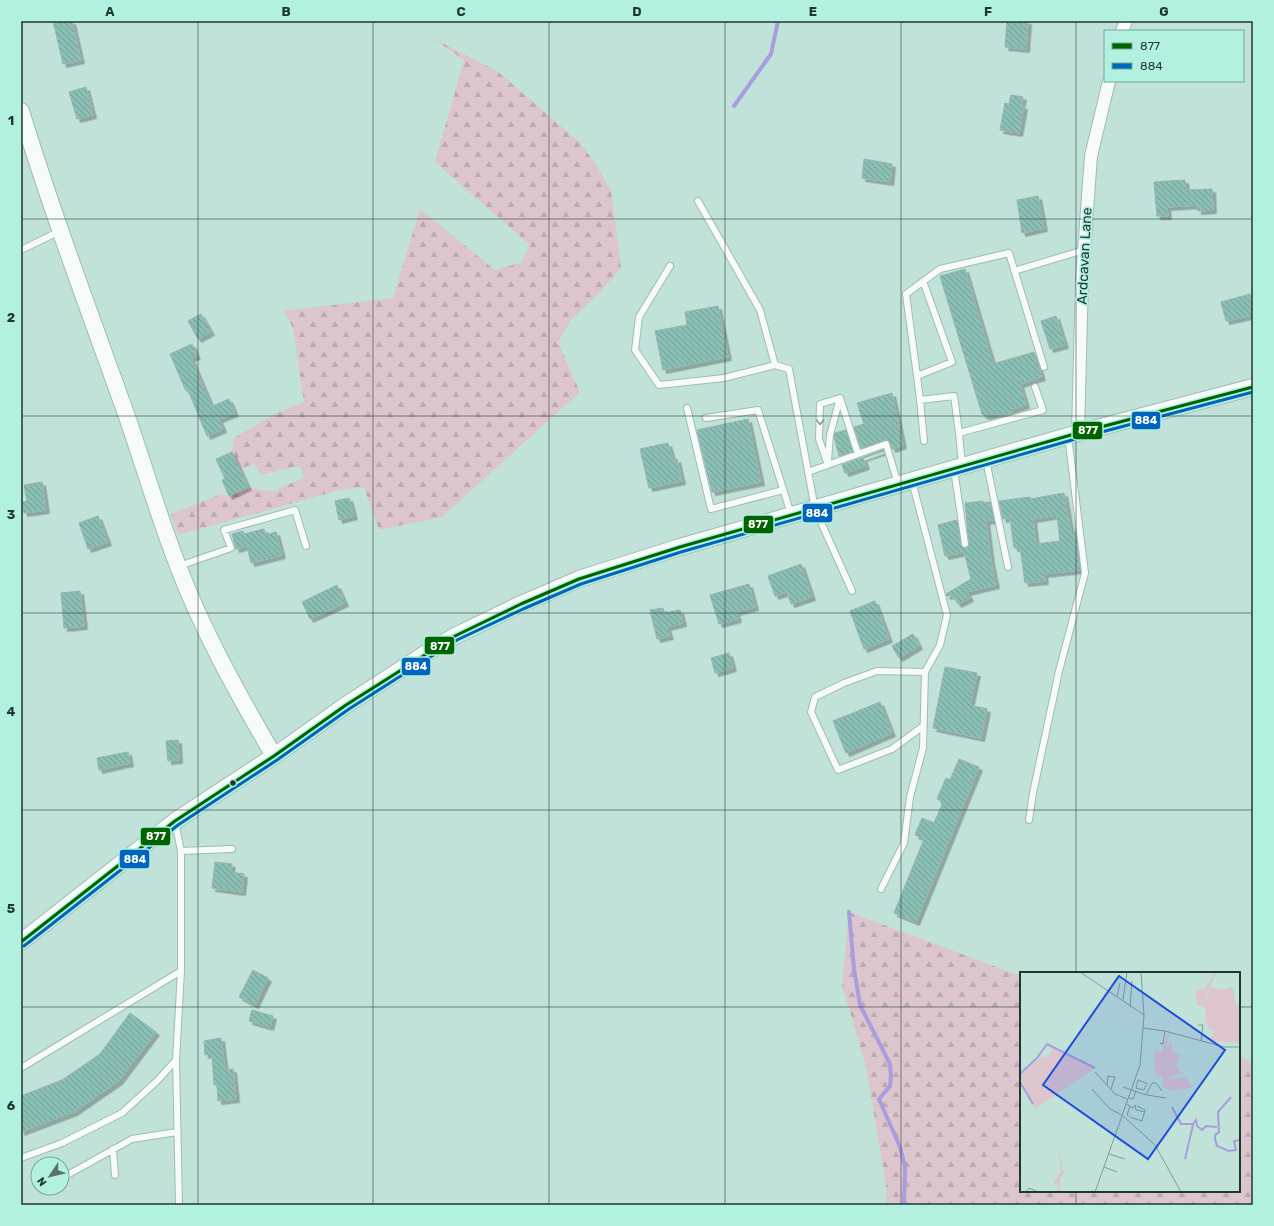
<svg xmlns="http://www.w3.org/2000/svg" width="1274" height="1226" viewBox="0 0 1274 1226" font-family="Rubik,sans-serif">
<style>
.forest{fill:url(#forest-firs)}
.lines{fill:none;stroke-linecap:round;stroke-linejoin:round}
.stream{stroke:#a99cdf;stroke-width:4}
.building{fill:url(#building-back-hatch);stroke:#97b2ab;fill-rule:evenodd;filter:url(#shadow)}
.lane-casing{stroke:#a0bbb4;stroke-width:8}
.street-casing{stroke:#a0bbb4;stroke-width:14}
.secondary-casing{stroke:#a0bbb4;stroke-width:18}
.lane{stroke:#f6fbf9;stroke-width:6}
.street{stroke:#f6fbf9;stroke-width:12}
.secondary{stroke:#f6fbf9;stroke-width:16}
.bus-1-casing{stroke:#b2f0e0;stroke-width:6}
.bus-2-casing{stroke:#b2f0e0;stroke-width:6}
.bus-1{stroke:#006400;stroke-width:3}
.bus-2{stroke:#0065bd;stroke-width:3}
.oneway{stroke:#8a9995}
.grid{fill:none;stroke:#1e3731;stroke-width:1;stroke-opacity:0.55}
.bus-dot{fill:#1e3731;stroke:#b2f0e0;stroke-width:1.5}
.labels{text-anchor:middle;stroke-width:3.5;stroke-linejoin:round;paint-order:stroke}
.street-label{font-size:14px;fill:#1e3731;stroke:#b2f0e0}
.inset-river{fill:none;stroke:#a99cdf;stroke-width:2}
.inset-road{fill:none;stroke:#7f9e96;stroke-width:1}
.view{fill:#1d4ed8;fill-opacity:0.15;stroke:#1d4ed8;stroke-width:2}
.inset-edge{fill:none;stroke:#1e3731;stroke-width:2}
.line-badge{stroke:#b2f0e0;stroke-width:1.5}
.badge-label{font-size:11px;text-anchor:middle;font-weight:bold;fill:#fff}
.neatline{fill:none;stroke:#1e3731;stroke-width:1.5}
.grid-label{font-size:13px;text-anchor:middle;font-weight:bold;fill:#1e3731}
</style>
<defs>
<pattern id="forest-firs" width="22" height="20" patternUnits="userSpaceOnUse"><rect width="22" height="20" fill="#ddc5ce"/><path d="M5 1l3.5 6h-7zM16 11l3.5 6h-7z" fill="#bdaab1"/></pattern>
<pattern id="building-back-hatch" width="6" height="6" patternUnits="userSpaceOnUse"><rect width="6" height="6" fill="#8abfb5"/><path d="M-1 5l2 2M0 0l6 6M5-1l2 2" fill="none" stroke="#709c94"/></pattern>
<filter id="shadow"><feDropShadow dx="3.5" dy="3.5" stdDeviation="0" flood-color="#0004"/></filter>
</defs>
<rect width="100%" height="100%" fill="#c0e2d9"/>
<path class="forest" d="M 432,38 L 497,71 L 579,142 L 595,163 L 611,191 L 621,268 L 599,293 L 571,320 L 558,342 L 580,392 L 442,517 L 379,530 L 364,487 L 340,490 L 178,535 L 171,514 L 221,494 L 229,496 L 248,487 L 272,492 L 305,477 L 299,466 L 261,475 L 254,464 L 240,469 L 232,452 L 234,438 L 275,414 L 304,402 L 293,328 L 284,311 L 393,298 L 420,209 L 495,270 L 522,262 L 530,245 L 435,162 L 464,60 Z
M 849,912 L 1021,976 L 1021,1191 L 1239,1191 L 1239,1057 L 1253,1062 L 1253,1205 L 887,1205 L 886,1184 L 866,1067 L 842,985 Z"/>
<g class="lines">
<path class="stream" d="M 734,106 L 771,54 L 778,21
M 849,912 L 854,969 L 860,1005 L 890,1064 L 891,1076 L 890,1086 L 879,1099 L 900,1147 L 905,1167 L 904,1205"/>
</g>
<path class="building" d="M 53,21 L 72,21 L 81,60 L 63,64 Z
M 1007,21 L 1028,21 L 1026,49 L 1005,47 Z
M 86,87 L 93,115 L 77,119 L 69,92 Z
M 1011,95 L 1023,97 L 1021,106 L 1024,106 L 1019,133 L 1000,130 L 1005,103 L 1009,104 Z
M 864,159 L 892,164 L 890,182 L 862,178 Z
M 1185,180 L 1186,190 L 1212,189 L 1213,210 L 1198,211 L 1198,205 L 1167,207 L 1168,216 L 1157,216 L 1154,182 Z
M 1038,196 L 1044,228 L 1022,233 L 1017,200 Z
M 965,269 L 993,364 L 1034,352 L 1042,377 L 1020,384 L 1026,405 L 1013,409 L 1011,414 L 999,416 L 995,414 L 986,416 L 982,414 L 940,276 Z
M 1250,294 L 1253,305 L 1253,315 L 1226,321 L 1221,302 Z
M 718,306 L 728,357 L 663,370 L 655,331 L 687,325 L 685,312 Z
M 201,314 L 211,332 L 198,339 L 188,321 Z
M 1056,316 L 1065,345 L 1050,349 L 1041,321 Z
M 192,344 L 197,356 L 191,358 L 210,402 L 211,402 L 213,406 L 229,399 L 235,413 L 219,419 L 223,429 L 207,436 L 188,390 L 186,391 L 170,354 Z
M 892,393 L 903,445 L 892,449 L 890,442 L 886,440 L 861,448 L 854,427 L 864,424 L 857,403 Z
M 748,419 L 761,482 L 712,492 L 697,430 Z
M 846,430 L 852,451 L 839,456 L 834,436 L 835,433 Z
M 668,443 L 673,460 L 677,459 L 682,481 L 649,488 L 640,449 Z
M 883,450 L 884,451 L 863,458 L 866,466 L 845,473 L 842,465 Z
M 232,452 L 248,487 L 229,496 L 222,480 L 225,479 L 216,459 Z
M 42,482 L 46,510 L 24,513 L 22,502 L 27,501 L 24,485 Z
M 1064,493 L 1071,532 L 1075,531 L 1080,570 L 1044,574 L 1045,581 L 1025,583 L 1020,547 L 1014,548 L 1010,517 L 1003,519 L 999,501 L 1030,497 L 1030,499 ZM 1057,515 L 1060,541 L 1036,544 L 1033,519 Z
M 349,498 L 354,516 L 339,520 L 335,501 Z
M 983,501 L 983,503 L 990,502 L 994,520 L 986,521 L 991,561 L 996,585 L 967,592 L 970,598 L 958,604 L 952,595 L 947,596 L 946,594 L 971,579 L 964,552 L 945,556 L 938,525 L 957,520 L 961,545 L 964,548 L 967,548 L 969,543 L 965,503 Z
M 98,516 L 108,542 L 88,549 L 79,523 Z
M 264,529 L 265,535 L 276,532 L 282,555 L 251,563 L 247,546 L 236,549 L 232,534 L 243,531 L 244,534 Z
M 801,564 L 812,597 L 791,604 L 787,592 L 775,596 L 768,576 Z
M 749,584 L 755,607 L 736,612 L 738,619 L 719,624 L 710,595 Z
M 337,585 L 345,603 L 310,619 L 302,602 Z
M 80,591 L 84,626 L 64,628 L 61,593 Z
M 875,601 L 889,639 L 864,649 L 850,611 Z
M 663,608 L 664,613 L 680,610 L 683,623 L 667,627 L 670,636 L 657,639 L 650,610 Z
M 913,634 L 919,646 L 899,658 L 892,646 Z
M 729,653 L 733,668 L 715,673 L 711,658 Z
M 945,667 L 977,673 L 970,705 L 987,709 L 981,738 L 933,728 Z
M 880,702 L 892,733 L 846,753 L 833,721 Z
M 178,740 L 179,760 L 168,761 L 166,741 Z
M 128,752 L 130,763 L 99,770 L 97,758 Z
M 959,759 L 979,767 L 916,922 L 894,913 L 924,839 L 915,835 L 922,818 L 934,823 L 943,802 L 937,799 L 946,778 L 950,780 Z
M 215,862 L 232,864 L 230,872 L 244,874 L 242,892 L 212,888 Z
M 253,970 L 268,978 L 255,1005 L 239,997 Z
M 252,1010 L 273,1016 L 270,1027 L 249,1021 Z
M 130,1013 L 156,1032 L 119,1081 L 74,1112 L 21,1132 L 21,1096 L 62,1080 L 100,1054 Z
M 221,1038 L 225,1070 L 233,1069 L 236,1099 L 218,1101 L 217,1085 L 214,1085 L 212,1054 L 205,1055 L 204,1041 Z"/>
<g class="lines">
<g class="lane-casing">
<path id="lane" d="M 698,201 L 760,310 L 775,365
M 21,250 L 60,231
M 670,266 L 639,317 L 635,350 L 659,385 L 724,378 L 775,365 L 789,369 L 815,509 L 852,591
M 1014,271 L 1084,250
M 923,281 L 952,362 L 917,376 L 920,400 L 954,396 L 959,433
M 917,376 L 906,294 L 940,269 L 1009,253 L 1044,367
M 840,398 L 858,454
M 920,400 L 924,441
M 687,408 L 711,509 L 783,490
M 706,418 L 758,410 L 791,514
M 986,460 L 1008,567
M 828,461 L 830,435 L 840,398
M 828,465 L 819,439 L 820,404 L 840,398
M 962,465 L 959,433 L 1043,410 L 1035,387
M 954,469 L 965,544
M 808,472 L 886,444 L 898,484
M 179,566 L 231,548 L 224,530 L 295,510 L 306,546
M 922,727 L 892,749 L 838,770 L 811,712 L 815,697 L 844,683 L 877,671 L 925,672
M 1029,820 L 1033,793 L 1059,671 L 1085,573 L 1068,436
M 175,822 L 181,851 L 181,971 L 176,1060 L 179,1205
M 181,851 L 232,849
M 881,889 L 904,843 L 910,797 L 923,748 L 925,672 L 940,645 L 947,615 L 912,481
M 21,1068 L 181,971
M 113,1149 L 115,1175
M 21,1158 L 62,1143 L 122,1113 L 157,1081 L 176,1060
M 62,1178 L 132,1139 L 177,1132"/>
</g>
<g class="street-casing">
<path id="street" d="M 1122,31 L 1126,21
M 1078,433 L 1082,278 L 1091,156 L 1109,81"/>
</g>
<g class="secondary-casing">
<path id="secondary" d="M 21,111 C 52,212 89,311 125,411 C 143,462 158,515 178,566 C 203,632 238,694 274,756
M 21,942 L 175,821 L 274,756 L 346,705 L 428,652 L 455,636 L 521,604 L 579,579 L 680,547 L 1078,433 L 1253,387"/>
</g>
<use href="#lane" class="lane"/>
<use href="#street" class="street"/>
<use href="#secondary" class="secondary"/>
<g class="bus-1-casing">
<path id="bus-1" d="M 21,942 L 175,821 L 274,756 L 346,705 L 455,636 L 521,604 L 579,579 L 680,547 L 1078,433 L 1253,387"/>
</g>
<g class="bus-2-casing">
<path id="bus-2" d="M 24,946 L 178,825 L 277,760 L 349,709 L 457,640 L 523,609 L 581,584 L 681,552 L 1079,438 L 1253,392"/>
</g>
<use href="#bus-1" class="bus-1"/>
<use href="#bus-2" class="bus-2"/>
</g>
<defs><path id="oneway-chevron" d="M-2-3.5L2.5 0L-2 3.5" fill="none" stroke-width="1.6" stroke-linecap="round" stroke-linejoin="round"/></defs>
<use class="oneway" href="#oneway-chevron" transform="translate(820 422) rotate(92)"/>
<path class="grid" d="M 198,21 L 198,1205M 373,21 L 373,1205M 549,21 L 549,1205M 725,21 L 725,1205M 901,21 L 901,1205M 1076,21 L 1076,973M 21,219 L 1253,219M 21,416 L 1253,416M 21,613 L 1253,613M 21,810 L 1253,810M 21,1007 L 1021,1007M 1239,1007 L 1253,1007M 1076,1191 L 1076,1205"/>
<circle class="bus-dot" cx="233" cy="783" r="3.5"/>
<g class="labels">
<g class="street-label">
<text transform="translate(1084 256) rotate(-87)" y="5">Ardcavan Lane</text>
</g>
</g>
<g transform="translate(1020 972)">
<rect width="220" height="220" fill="#c0e2d9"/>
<path d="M 190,15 L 203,18 L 213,15 L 216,33 L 220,34 L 219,71 L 190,69 L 194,59 L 187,55 L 188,52 L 185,50 L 190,39 L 186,32 Z" fill="#ddc5ce"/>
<path d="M 195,0 L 197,0 L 187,20 L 186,32 L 190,39 L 185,50 L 186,38 L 183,34 L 177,34 L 176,18 L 185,17 ZM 148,61 L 150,61 L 146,75 L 152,70 L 152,80 L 161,83 L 156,94 L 162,101 L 152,104 L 151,107 L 165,105 L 172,114 L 176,113 L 169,116 L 152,119 L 144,115 L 142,105 L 136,104 L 134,85 L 136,78 L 141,80 ZM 27,72 L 75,96 L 15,137 L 0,104 L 21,85 L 25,86 L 33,79 ZM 37,176 L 44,200 L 39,211 L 40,220 L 38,220 L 37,212 L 33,212 L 41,199 Z" fill="#ddc5ce"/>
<path class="inset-river" d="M 0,102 L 17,86 L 27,72 L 75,96M 0,110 L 13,132M 211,125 L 198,140 L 199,160 L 195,163 L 195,167 L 197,174 L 209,179 L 216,178 L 214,169 L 220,168M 152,135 L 161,152 L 173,152 L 176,148 L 177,154 L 182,158 L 186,154 L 197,155M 165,187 L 173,153"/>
<path class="inset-road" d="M 60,0 L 124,43M 97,25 L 100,11M 103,28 L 107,0M 110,35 L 112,9M 178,53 L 183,53 L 181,69M 123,56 L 145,59 L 204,75 L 220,75M 140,71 L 143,72 L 145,59M 75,100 L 95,122 L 107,127M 87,113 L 88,104 L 95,105 L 91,117M 103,115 L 126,123 L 132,111 L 136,111 L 142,119M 116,116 L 118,108 L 128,112M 116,116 L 124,118 L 126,113M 72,117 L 90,137 L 102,143M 127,123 L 146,126M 109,126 L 113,127 L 116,119M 107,132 L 110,134 L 107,143 L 109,144M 110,134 L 113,136 L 115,133 L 116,138 L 125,140M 103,144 L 135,173 L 161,220M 110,145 L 122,149 L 125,138 L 117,134M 89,182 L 105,187M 84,195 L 97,200M 6,220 L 9,216 L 18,220M 75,220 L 120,93 L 124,43 L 121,0"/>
<path class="view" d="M 99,4 L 205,78 L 128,187 L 23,113 Z"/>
<rect width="220" height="220" class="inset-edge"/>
</g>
<g class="line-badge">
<rect x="1131" y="411" width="30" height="19" rx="4" fill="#0065bd"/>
<rect x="1072" y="421" width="31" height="19" rx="4" fill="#006400"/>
<rect x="802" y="503" width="31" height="20" rx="4" fill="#0065bd"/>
<rect x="743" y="515" width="31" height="19" rx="4" fill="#006400"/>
<rect x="424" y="636" width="31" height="19" rx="4" fill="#006400"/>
<rect x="401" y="657" width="30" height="19" rx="4" fill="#0065bd"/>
<rect x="140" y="827" width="31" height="19" rx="4" fill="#006400"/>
<rect x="119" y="849" width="31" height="20" rx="4" fill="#0065bd"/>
</g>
<g class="badge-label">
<text x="1146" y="424">884</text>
<text x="1088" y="434">877</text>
<text x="817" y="517">884</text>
<text x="758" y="528">877</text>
<text x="440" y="650">877</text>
<text x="416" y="670">884</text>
<text x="156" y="840">877</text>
<text x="135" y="863">884</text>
</g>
<rect width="1274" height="1226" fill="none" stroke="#b2f0e0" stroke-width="44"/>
<rect x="1104" y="30" width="140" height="52" fill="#b2f0e0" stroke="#77a69a"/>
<rect x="1112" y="43" width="20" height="6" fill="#006400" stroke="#77a69a"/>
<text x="1140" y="50" font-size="12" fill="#1e3731">877</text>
<rect x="1112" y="63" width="20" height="6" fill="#0065bd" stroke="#77a69a"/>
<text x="1140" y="70" font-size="12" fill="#1e3731">884</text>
<g transform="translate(50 1176) rotate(235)"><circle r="19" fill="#b2f0e0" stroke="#77a69a"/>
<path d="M0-3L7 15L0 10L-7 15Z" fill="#57736c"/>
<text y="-6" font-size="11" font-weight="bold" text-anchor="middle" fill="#1e3731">N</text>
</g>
<rect x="22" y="22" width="1230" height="1182" class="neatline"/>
<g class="grid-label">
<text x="110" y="16">A</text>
<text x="286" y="16">B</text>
<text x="461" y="16">C</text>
<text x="637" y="16">D</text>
<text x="813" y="16">E</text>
<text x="988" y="16">F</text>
<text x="1164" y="16">G</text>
<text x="11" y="125">1</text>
<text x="11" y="322">2</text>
<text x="11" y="519">3</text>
<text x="11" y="716">4</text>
<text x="11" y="913">5</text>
<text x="11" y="1110">6</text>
</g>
</svg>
